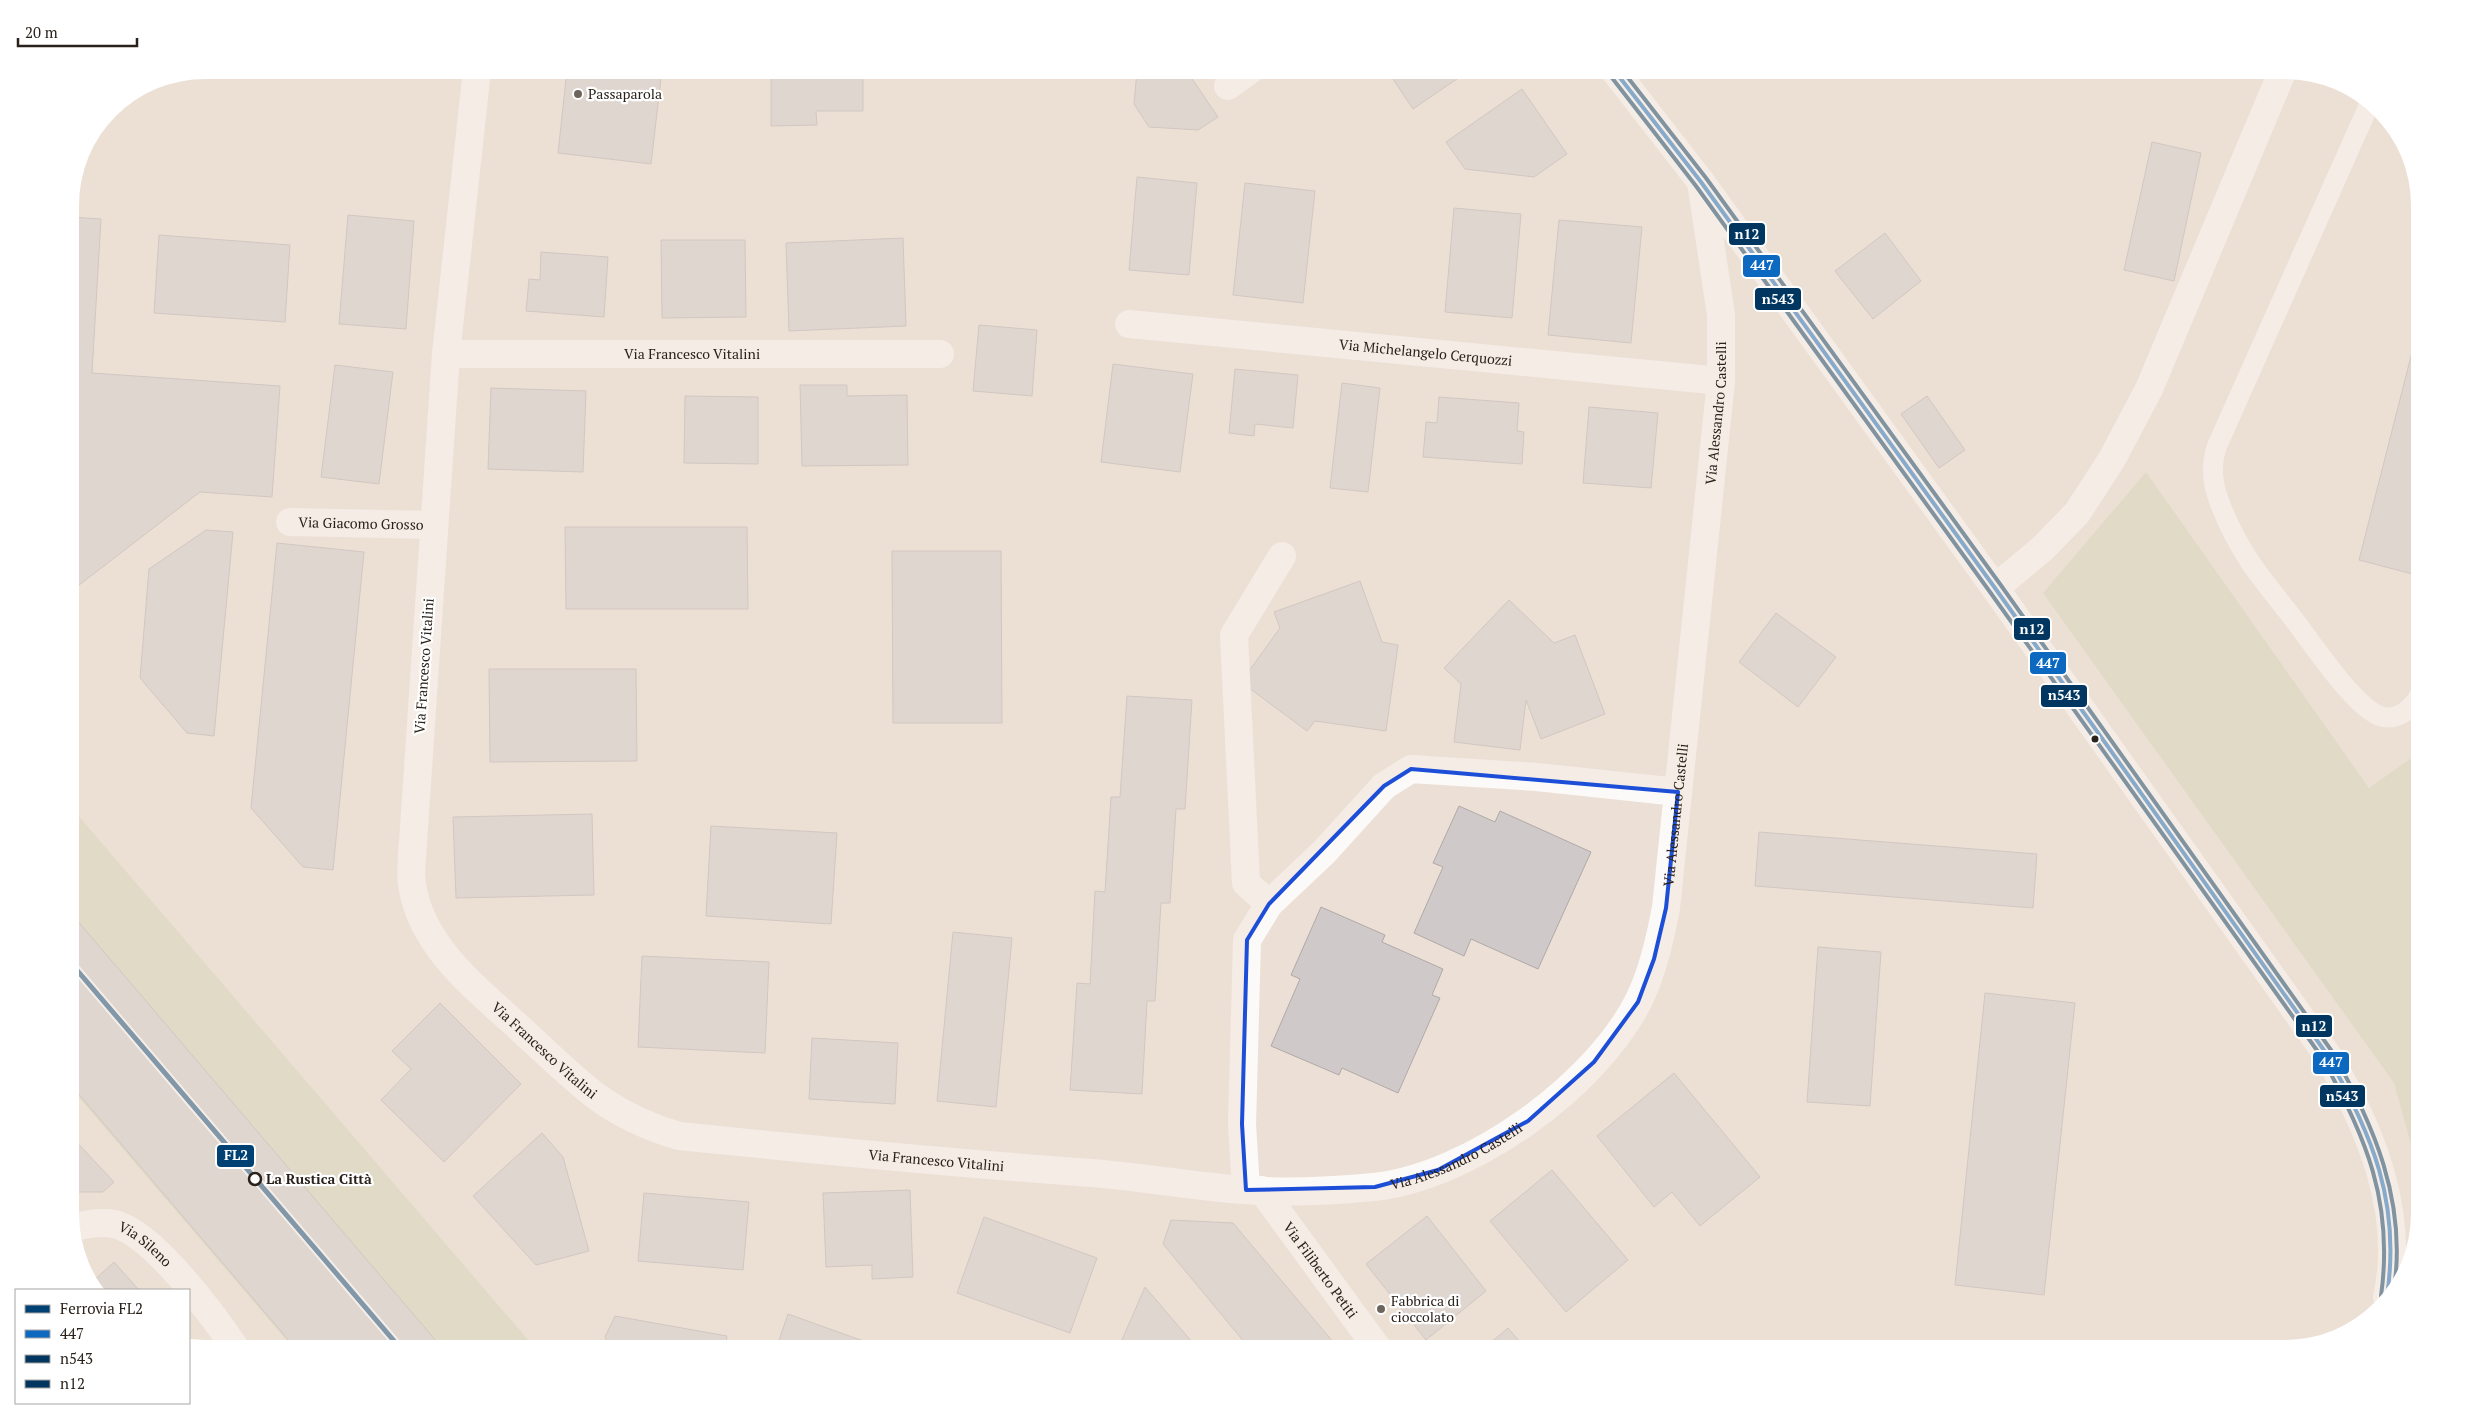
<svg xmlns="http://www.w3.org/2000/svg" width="2490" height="1419" viewBox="0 0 2490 1419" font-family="'PT Serif',serif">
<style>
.green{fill:#d3d2b5}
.building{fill:#d0c9c9;stroke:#b0a9a8}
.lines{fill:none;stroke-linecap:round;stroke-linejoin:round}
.service{stroke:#fcfaf9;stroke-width:20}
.minor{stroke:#fcfaf9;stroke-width:28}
.tertiary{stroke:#fcfaf9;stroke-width:28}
.bus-1-casing{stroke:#fff;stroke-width:8}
.bus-2-casing{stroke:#fff;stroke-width:8}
.bus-3-casing{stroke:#fff;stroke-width:8}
.bus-1{stroke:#0c69bf;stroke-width:4}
.bus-2{stroke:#00365f;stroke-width:4}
.bus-3{stroke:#00365f;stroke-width:4}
.rail-1-casing{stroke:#fff;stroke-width:9}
.rail-1{stroke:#004174;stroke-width:5}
.marked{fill:none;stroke:#1d4ed8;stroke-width:4;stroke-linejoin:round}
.poi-dot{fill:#6d645c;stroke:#fff;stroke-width:2}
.bus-dot{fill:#29211a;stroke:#fff;stroke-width:2}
.stop-dot{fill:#fff;stroke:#29211a;stroke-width:2.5}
.labels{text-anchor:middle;stroke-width:4.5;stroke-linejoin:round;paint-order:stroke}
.poi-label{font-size:14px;fill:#29211a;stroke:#fff;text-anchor:start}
.street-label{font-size:14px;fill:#29211a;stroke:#fff}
.stop-label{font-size:14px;font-weight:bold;fill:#29211a;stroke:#fff;text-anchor:start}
.line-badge{stroke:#fff;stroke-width:2}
.badge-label{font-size:14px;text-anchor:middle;font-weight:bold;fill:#fff}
</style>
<rect width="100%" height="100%" fill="#ece0d6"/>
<path class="green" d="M 2146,472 L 2369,788 L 2420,752 L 2420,1177 L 2394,1083 L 2043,593 Z
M 70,806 L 536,1349 L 294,1349 L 70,1087 Z"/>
<path class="building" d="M 567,70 L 662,70 L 651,164 L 558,153 Z
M 771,70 L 863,70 L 863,111 L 816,111 L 817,125 L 771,126 Z
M 1137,70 L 1186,70 L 1218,117 L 1198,130 L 1149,127 L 1134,104 Z
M 1387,70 L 1470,70 L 1413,109 Z
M 1522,89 L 1567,154 L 1534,177 L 1465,169 L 1446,142 Z
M 2152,142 L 2201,153 L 2174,281 L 2124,270 Z
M 1137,177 L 1197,183 L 1189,275 L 1129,270 Z
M 1245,183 L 1315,191 L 1303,303 L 1233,295 Z
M 1454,208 L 1521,214 L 1512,318 L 1445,312 Z
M 348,215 L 414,221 L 406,329 L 339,324 Z
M 70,217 L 101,219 L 92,373 L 280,386 L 272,497 L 200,492 L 70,592 Z
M 1559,220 L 1642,227 L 1631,343 L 1548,335 Z
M 1885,233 L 1921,281 L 1873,319 L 1835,271 Z
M 159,235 L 290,245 L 285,322 L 154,313 Z
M 903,238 L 906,326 L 789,331 L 786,243 Z
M 661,240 L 745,240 L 746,317 L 662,318 Z
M 541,252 L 608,257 L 604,317 L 526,311 L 529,279 L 540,280 Z
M 2420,321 L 2420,576 L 2359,560 Z
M 979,325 L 1037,330 L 1032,396 L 973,391 Z
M 1113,364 L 1193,374 L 1180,472 L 1101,462 Z
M 335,365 L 393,372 L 379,484 L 321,477 Z
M 1235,369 L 1298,375 L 1293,428 L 1255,424 L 1254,436 L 1229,433 Z
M 1342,383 L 1380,388 L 1368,492 L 1330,488 Z
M 800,385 L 847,385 L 847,396 L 907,395 L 908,465 L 802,466 Z
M 491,388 L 586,391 L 583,472 L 488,469 Z
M 685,396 L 758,397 L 758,464 L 684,463 Z
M 1927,396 L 1965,450 L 1939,468 L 1901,414 Z
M 1439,397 L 1519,403 L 1517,431 L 1524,432 L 1522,464 L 1423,457 L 1426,422 L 1437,423 Z
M 1589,407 L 1658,413 L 1651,488 L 1583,483 Z
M 565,527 L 747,527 L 748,609 L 566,609 Z
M 206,530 L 233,532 L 214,736 L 187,733 L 140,678 L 149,569 Z
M 277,543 L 364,552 L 333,870 L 303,867 L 251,808 Z
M 892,551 L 1001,551 L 1002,723 L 893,723 Z
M 1360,581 L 1382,642 L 1398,645 L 1386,731 L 1315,721 L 1307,731 L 1241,682 L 1280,628 L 1274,612 Z
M 1509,600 L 1554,643 L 1575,635 L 1605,714 L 1541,739 L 1526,700 L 1520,750 L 1454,742 L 1461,684 L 1444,668 Z
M 1776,613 L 1836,657 L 1798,707 L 1739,662 Z
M 489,669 L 636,669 L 637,761 L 490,762 Z
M 1127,696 L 1192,700 L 1185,809 L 1176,809 L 1170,903 L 1161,903 L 1155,1001 L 1147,1001 L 1142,1094 L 1070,1090 L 1077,983 L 1090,984 L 1095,891 L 1105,892 L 1111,797 L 1120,797 Z
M 1459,806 L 1495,822 L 1500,811 L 1591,852 L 1538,969 L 1471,939 L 1464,956 L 1414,933 L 1443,867 L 1433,863 Z
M 592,814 L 594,895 L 456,898 L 453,817 Z
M 711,826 L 837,833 L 831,924 L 706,916 Z
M 1759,832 L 2037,854 L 2033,908 L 1755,886 Z
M 1321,907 L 1385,935 L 1382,942 L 1443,969 L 1432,995 L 1440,998 L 1398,1093 L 1342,1068 L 1339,1075 L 1271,1046 L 1300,979 L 1291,975 Z
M 70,912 L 443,1349 L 296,1349 L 70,1084 Z
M 953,932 L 1012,938 L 996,1107 L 937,1101 Z
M 1818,947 L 1881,952 L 1870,1106 L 1807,1102 Z
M 642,956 L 769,962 L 765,1053 L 638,1047 Z
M 1985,993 L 2075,1003 L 2044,1295 L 1955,1285 Z
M 440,1003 L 521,1084 L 444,1162 L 381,1100 L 411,1069 L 392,1051 Z
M 812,1038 L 898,1043 L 895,1104 L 809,1099 Z
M 1674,1073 L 1760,1177 L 1700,1226 L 1672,1192 L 1654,1207 L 1597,1136 Z
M 542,1133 L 563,1157 L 589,1251 L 536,1265 L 473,1196 Z
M 70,1135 L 114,1182 L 103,1192 L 70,1192 Z
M 1552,1170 L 1628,1260 L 1566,1312 L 1490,1221 Z
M 910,1190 L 913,1277 L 872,1279 L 872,1265 L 826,1267 L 823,1193 Z
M 644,1193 L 749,1202 L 743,1270 L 638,1261 Z
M 1427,1216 L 1486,1291 L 1426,1340 L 1366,1264 Z
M 984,1217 L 1097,1258 L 1070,1333 L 957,1293 Z
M 1171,1220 L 1233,1223 L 1339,1349 L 1250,1349 L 1163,1244 Z
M 114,1262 L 139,1290 L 93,1289 L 91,1283 Z
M 1145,1287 L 1198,1349 L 1118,1349 Z
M 788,1314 L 883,1348 L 882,1349 L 776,1349 Z
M 615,1316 L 727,1336 L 725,1349 L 611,1349 L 605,1337 Z
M 1508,1328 L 1526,1349 L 1483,1349 Z"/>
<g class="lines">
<path class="service" d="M 2369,105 L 2217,446 C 2211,463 2212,481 2218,498 C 2226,521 2237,542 2250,562 C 2263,581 2278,599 2292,617 C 2311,641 2353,706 2380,716 C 2397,722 2411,709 2420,695"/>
<g class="minor">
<path id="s1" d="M 477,70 L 446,354 L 411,872 C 413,943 479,990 526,1034 C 550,1056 574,1080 600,1099 C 623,1115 651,1128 679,1136 C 816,1150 953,1163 1091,1173 C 1142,1177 1192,1186 1243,1190 C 1285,1193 1332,1191 1374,1187 C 1470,1177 1596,1086 1639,1000 C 1653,971 1660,939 1666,908 L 1721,381 L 1721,315 L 1701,182"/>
<path d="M 1228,86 L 1250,70"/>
<path id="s2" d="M 1129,324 L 1721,381"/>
<path id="s3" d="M 446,354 L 940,354"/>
<path id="s4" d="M 290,522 L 433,525"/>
<path d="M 1995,588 L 2042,549 L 2077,513 L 2112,459 L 2149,389 L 2283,70"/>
<path d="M 1269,904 L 1246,883 L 1234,635 L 1282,556"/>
<path d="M 1246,1190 L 1242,1124 L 1247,940 L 1269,904 L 1324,852 L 1384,786 L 1411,769 L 1537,777 L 1678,792"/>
<path id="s5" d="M 1262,1190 L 1378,1349"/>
<path id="s6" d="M 72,1227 C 85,1225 101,1221 114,1224 C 152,1232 214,1316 236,1349"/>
</g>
<path class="tertiary" d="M 1614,70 L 1701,182 L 1995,588 L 2326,1053 C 2369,1125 2406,1212 2387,1297"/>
<g class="bus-1-casing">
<path id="bus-1" d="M 1614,70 L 1701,182 L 1995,588 L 2326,1053 C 2372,1134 2401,1202 2387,1296"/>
</g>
<g class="bus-2-casing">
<path id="bus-2" d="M 1609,74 L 1696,186 L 1990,592 L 2321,1056 C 2366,1136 2394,1203 2381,1296"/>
</g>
<g class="bus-3-casing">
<path id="bus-3" d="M 1622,70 L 1706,178 L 2000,584 L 2331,1050 C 2374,1124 2407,1202 2394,1289"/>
</g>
<use href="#bus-1" class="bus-1"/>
<use href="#bus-2" class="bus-2"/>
<use href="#bus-3" class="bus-3"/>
<g class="rail-1-casing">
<path id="rail-1" d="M 70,962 L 401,1349"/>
</g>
<use href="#rail-1" class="rail-1"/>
</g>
<path d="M0 0H2490V1419H0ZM 1411,769 L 1678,792 L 1666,908 L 1654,959 L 1638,1002 L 1594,1062 L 1528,1121 L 1438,1170 L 1375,1187 L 1246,1190 L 1242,1124 L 1247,940 L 1269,904 L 1384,786 Z" fill="#ece0d6" fill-opacity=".55" fill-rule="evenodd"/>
<path class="marked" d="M 1411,769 L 1678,792 L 1666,908 L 1654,959 L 1638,1002 L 1594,1062 L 1528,1121 L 1438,1170 L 1375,1187 L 1246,1190 L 1242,1124 L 1247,940 L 1269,904 L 1384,786 Z"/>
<g class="poi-dot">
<circle cx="578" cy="94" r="5"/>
<circle cx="1381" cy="1309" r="5"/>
</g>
<circle class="bus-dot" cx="2095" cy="739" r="4.5"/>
<circle class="stop-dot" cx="255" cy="1179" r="6"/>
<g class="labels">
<g class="poi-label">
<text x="588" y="99">Passaparola</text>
<text x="1391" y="1306">Fabbrica di<tspan x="1391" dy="16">cioccolato</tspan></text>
</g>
<g class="street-label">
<text dy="5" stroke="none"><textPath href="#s2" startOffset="298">Via Michelangelo Cerquozzi</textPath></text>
<text dy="5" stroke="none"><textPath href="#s3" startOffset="246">Via Francesco Vitalini</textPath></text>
<text dy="5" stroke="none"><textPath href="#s1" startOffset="2822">Via Alessandro Castelli</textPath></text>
<text dy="5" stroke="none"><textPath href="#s4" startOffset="71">Via Giacomo Grosso</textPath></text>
<text transform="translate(424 666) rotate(-86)" y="5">Via Francesco Vitalini</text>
<text dy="5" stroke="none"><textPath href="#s1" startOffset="2418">Via Alessandro Castelli</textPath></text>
<text dy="5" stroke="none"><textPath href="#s1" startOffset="1034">Via Francesco Vitalini</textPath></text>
<text dy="5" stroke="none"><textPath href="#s1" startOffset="1982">Via Alessandro Castelli</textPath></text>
<text dy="5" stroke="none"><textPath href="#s1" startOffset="1454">Via Francesco Vitalini</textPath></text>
<text dy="5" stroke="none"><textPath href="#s6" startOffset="80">Via Sileno</textPath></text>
<text dy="5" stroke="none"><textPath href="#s5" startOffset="99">Via Filiberto Petiti</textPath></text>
</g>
<g class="stop-label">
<text x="266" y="1184">La Rustica Città</text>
</g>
</g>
<path d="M0 0H2490V1419H0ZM205 79H2285A126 126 0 0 1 2411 205V1214A126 126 0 0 1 2285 1340H205A126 126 0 0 1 79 1214V205A126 126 0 0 1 205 79Z" fill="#fff" fill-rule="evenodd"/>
<g class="line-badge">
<rect x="1728" y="222" width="38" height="24" rx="5" fill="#00365f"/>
<rect x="1742" y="254" width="39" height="24" rx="5" fill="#0c69bf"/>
<rect x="1754" y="287" width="48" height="24" rx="5" fill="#00365f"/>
<rect x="2013" y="617" width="38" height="24" rx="5" fill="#00365f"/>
<rect x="2029" y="651" width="38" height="24" rx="5" fill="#0c69bf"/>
<rect x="2040" y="684" width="48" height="24" rx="5" fill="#00365f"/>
<rect x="2295" y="1014" width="38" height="24" rx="5" fill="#00365f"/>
<rect x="2312" y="1051" width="38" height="24" rx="5" fill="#0c69bf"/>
<rect x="2319" y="1084" width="47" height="24" rx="5" fill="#00365f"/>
<rect x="216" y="1144" width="39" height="24" rx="5" fill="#004174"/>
</g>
<g class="badge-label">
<text x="1747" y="239">n12</text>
<text x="1762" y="270">447</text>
<text x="1778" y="304">n543</text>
<text x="2032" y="634">n12</text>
<text x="2048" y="668">447</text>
<text x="2064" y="700">n543</text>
<text x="2314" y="1031">n12</text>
<text x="2331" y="1067">447</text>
<text x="2342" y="1101">n543</text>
<text x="236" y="1160">FL2</text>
</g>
<rect x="15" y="1289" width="175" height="115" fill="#ffffff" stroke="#a9a6a3"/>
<rect x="25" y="1305" width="25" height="8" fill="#004174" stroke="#a9a6a3"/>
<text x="60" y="1314" font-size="15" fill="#29211a">Ferrovia FL2</text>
<rect x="25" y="1330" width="25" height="8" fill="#0c69bf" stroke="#a9a6a3"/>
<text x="60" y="1339" font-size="15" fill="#29211a">447</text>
<rect x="25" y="1355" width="25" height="8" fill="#00365f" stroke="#a9a6a3"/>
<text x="60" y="1364" font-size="15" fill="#29211a">n543</text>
<rect x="25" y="1380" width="25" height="8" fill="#00365f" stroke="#a9a6a3"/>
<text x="60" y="1389" font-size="15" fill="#29211a">n12</text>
<path d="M18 38v8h119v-8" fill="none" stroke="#29211a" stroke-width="2.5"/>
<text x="25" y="38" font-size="15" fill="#29211a" stroke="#ffffff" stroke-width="4" paint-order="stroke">20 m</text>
</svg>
